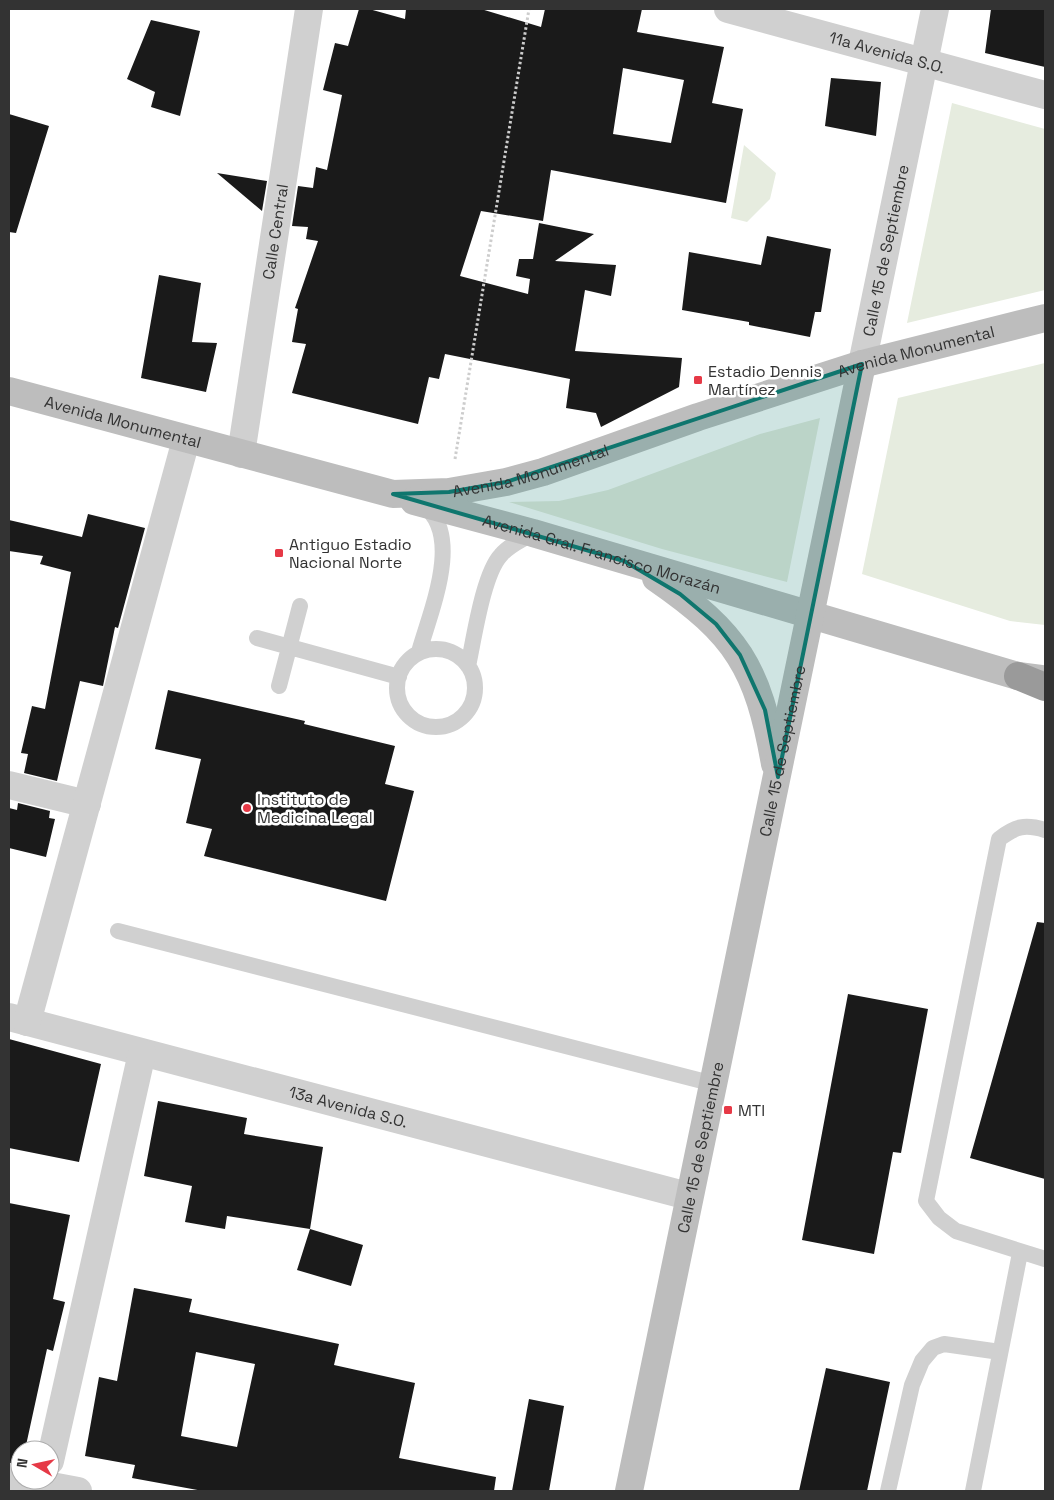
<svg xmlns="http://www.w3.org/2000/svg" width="1054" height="1500" viewBox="0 0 1054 1500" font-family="'Space Grotesk',sans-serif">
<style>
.green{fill:#e6ecdf}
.building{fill:#1a1a1a;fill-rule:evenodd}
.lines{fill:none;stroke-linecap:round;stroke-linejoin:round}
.path{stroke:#cdcdcd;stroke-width:3;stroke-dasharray:2.5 2.5;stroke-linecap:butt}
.lane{stroke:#d0d0d0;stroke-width:16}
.street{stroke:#d0d0d0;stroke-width:28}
.secondary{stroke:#bdbdbd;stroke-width:28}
.highway{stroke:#9a9a9a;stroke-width:28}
.marked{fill:#0f766e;fill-opacity:0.2;stroke:#0f766e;stroke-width:4;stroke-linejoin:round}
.poi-dot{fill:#e63946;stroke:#fff;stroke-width:2}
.labels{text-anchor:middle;stroke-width:5;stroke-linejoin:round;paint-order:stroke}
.street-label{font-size:16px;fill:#333;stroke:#fff}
.poi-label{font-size:16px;fill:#333;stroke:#fff;text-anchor:start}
</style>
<rect width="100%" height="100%" fill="#fff"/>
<path class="green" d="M 952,103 L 1045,129 L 1045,290 L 907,323 Z
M 744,145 L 776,173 L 770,199 L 747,222 L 731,218 Z
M 1045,363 L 1045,625 L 1010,621 L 862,574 L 898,398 Z
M 820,418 L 787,582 L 662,549 L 509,502 L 559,501 L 608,490 L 760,434 Z"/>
<path class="building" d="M 359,9 L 369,9 L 405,19 L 406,9 L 481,9 L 541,27 L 545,9 L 642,9 L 637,32 L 724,47 L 712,103 L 743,109 L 726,203 L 551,170 L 543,221 L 481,211 L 460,276 L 528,294 L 530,279 L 516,276 L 519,259 L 533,259 L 539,223 L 594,234 L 555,261 L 616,265 L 611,296 L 585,290 L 575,351 L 682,358 L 679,387 L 601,427 L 596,413 L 566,408 L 570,379 L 445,354 L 439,379 L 429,377 L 418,424 L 292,393 L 306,344 L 292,342 L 298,309 L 295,308 L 318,241 L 306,239 L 308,227 L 292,226 L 298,186 L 313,188 L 316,167 L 327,170 L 342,95 L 323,90 L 335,43 L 348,46 ZM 623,68 L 684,80 L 671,143 L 613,134 Z
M 991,9 L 1045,9 L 1045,67 L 985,53 Z
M 151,20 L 200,31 L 180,116 L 151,107 L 155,92 L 127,79 Z
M 831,78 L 881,82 L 876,136 L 825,126 Z
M 9,114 L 49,126 L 16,233 L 9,232 Z
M 217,173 L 267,181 L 262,211 Z
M 767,236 L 831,249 L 821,312 L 815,312 L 810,337 L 749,325 L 749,322 L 682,310 L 689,252 L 761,265 Z
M 159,275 L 201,283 L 192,342 L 217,343 L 206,392 L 141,378 Z
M 88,514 L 145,528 L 118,628 L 115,627 L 103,686 L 80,681 L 57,781 L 24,773 L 28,754 L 21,753 L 32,706 L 45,709 L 71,572 L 40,564 L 43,556 L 9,551 L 9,520 L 82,537 Z
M 168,690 L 305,721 L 304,724 L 395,746 L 385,784 L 414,791 L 386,901 L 204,856 L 212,829 L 186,823 L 201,759 L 155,749 Z
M 18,803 L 50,811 L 49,818 L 55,819 L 46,857 L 9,848 L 9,808 L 17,810 Z
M 1037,922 L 1045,923 L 1045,1179 L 970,1158 Z
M 848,994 L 928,1009 L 901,1153 L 893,1152 L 874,1254 L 802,1240 Z
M 9,1039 L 101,1064 L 79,1162 L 9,1148 Z
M 158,1101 L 247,1118 L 244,1134 L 323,1147 L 310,1229 L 227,1216 L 225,1229 L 185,1222 L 192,1186 L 144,1176 Z
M 9,1203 L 70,1215 L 53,1299 L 65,1302 L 53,1351 L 47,1349 L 25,1450 L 20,1450 L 20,1464 L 9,1463 Z
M 310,1229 L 363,1245 L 351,1286 L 297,1270 Z
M 134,1288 L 192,1299 L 189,1312 L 339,1344 L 334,1365 L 415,1383 L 399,1458 L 496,1477 L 494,1491 L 203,1491 L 132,1478 L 135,1465 L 85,1456 L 99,1377 L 117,1381 ZM 196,1352 L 255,1364 L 237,1447 L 181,1436 Z
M 826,1368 L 890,1382 L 867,1491 L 799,1491 Z
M 529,1399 L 564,1406 L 549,1491 L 512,1491 Z"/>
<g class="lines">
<path class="path" d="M 455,459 L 529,9"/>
<path class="lane" d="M 257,638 L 399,677
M397 688a39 39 0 1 1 78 0a39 39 0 1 1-78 0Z
M 419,652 C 430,612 464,535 423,505
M 468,666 C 474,639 483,574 501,555 C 509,545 522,540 533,533
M 279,686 L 300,606
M 1045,830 C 1025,824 1016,826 999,839 L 926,1201 L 939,1218 L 956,1231 L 1045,1259
M 118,931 L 714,1084
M 888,1491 L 912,1385 L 922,1361 L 933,1348 L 944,1344 L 1000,1352
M 973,1491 L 1020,1253"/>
<g class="street">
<path id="s1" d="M 728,9 L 1045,95"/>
<path id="s2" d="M 862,364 L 935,9"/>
<path id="s3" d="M 241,454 L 309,9"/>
<path d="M 9,785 L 87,804"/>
<path id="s4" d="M 9,1017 L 688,1196"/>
<path d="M 27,1022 L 186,440"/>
<path d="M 50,1461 L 142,1053"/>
<path d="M 9,1478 L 78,1491"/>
</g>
<g class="secondary">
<path id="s5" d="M 9,391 L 393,494 L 449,492 L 506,482 L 543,472 L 698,417 L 862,364 L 1045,318"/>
<path id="s6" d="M 414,501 L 533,533 L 1018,676 L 1041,679"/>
<path d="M 656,578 C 737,634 758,667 775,764"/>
<path id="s7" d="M 629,1491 L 862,364"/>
</g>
<path class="highway" d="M 1018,676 L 1045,687"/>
</g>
<path class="marked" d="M 862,364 L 778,777 L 765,710 L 740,655 L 716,624 L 680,594 L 624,561 L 393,494 L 449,492 L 506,482 Z"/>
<g class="poi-dot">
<rect x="693" y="375" width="10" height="10" rx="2.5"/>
<rect x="274" y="548" width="10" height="10" rx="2.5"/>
<circle cx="247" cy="808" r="5"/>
<rect x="723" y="1105" width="10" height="10" rx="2.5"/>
</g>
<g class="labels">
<g class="street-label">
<text dy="6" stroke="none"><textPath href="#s1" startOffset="165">11a Avenida S.O.</textPath></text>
<text dy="6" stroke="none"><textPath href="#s3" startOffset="225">Calle Central</textPath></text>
<text dy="6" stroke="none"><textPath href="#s2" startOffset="116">Calle 15 de Septiembre</textPath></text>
<text dy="6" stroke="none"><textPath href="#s5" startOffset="942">Avenida Monumental</textPath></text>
<text dy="6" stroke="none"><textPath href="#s5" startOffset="118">Avenida Monumental</textPath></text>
<text dy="6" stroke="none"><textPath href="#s5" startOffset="538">Avenida Monumental</textPath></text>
<text dy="6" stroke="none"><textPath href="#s6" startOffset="195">Avenida Gral. Francisco Morazán</textPath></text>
<text dy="6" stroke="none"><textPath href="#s7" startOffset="756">Calle 15 de Septiembre</textPath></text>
<text dy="6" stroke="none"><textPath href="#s4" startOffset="351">13a Avenida S.O.</textPath></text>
<text dy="6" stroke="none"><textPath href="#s7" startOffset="351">Calle 15 de Septiembre</textPath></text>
</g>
<g class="poi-label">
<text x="708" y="377">Estadio Dennis<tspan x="708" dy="18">Martínez</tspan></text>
<text x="289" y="550">Antiguo Estadio<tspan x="289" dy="18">Nacional Norte</tspan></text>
<text x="257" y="805">Instituto de<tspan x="257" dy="18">Medicina Legal</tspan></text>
<text x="738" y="1116">MTI</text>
</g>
</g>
<rect width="1054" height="1500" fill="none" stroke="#333333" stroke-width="20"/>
<g transform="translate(35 1465) rotate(279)"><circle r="24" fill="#ffffff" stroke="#adadad"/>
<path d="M0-4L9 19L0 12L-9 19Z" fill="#e63946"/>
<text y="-8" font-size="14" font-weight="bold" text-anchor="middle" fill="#333333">N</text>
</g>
</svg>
